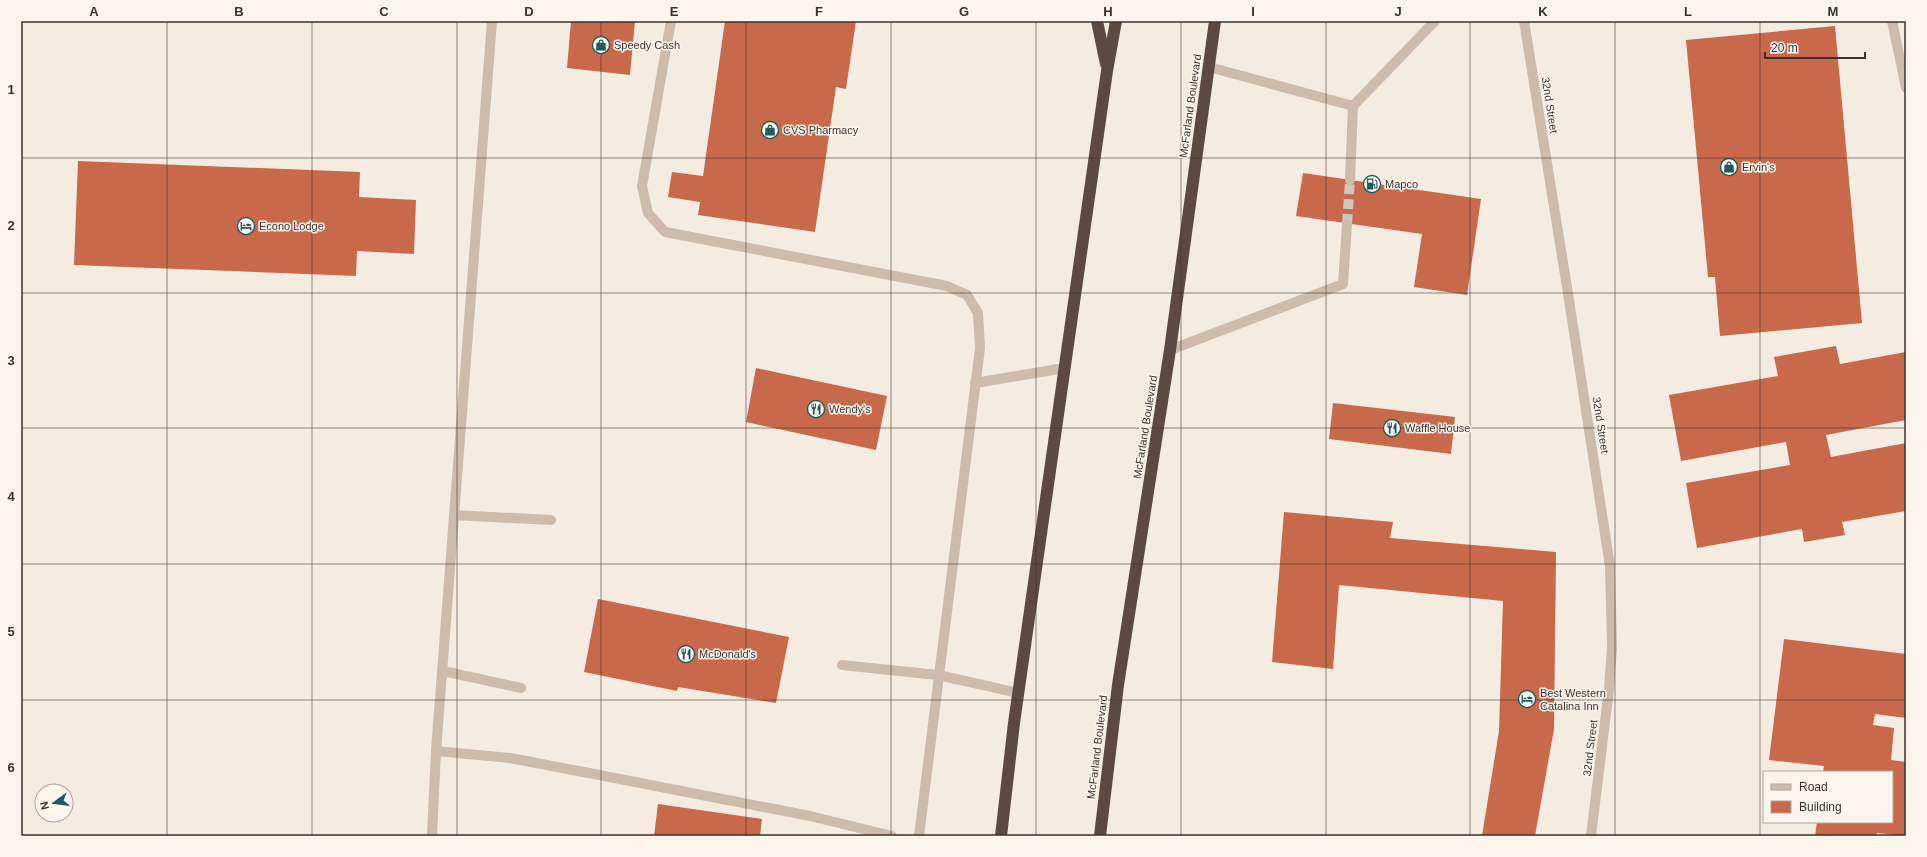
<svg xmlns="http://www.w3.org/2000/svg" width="1927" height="857" viewBox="0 0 1927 857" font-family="Helvetica,sans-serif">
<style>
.building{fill:#c8694b}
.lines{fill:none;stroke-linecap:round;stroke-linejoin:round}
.minor-tunnel{stroke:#cfc6bd;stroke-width:10;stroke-dasharray:10 5;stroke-linecap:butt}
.minor{stroke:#cdbbac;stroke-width:10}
.highway{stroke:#5c4a42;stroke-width:12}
.grid{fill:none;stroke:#3b302b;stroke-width:1;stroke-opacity:0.55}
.labels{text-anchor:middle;stroke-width:3;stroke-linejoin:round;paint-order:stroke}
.poi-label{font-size:11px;fill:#3b302b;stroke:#fbf5ee;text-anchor:start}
.street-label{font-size:11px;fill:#3b302b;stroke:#fbf5ee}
.neatline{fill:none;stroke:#3b302b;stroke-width:1.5}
.grid-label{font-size:13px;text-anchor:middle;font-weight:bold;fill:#3b302b}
</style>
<rect width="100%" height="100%" fill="#f4ebe1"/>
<path class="building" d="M 571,21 L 635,21 L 630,75 L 567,68 Z
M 725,21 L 856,21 L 846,89 L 836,87 L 815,232 L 698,215 L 700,202 L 668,197 L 672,172 L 703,176 Z
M 1835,26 L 1862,323 L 1720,336 L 1715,277 L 1708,277 L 1686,40 Z
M 78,161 L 360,172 L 359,197 L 416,200 L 414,254 L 357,251 L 356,276 L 74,265 Z
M 1303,173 L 1481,199 L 1467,295 L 1414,287 L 1422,234 L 1296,216 Z
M 1836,346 L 1840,364 L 1906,352 L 1906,420 L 1826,435 L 1831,457 L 1906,443 L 1906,511 L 1842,522 L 1845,535 L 1804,542 L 1802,529 L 1697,548 L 1686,483 L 1790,465 L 1786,442 L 1681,461 L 1669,395 L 1778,376 L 1774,357 Z
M 756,368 L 887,396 L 876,450 L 746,422 Z
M 1333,403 L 1455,417 L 1451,454 L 1329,439 Z
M 1284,512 L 1393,522 L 1390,538 L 1556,552 L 1554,729 L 1535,836 L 1482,836 L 1499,731 L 1503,601 L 1339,585 L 1333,669 L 1272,662 Z
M 598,599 L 789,637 L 776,703 L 678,687 L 677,691 L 584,672 Z
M 1784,639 L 1906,654 L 1906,718 L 1875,714 L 1873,725 L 1894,728 L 1891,760 L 1906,762 L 1906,836 L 1877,833 L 1876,836 L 1815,836 L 1817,822 L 1892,822 L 1892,772 L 1823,772 L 1824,766 L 1769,760 Z
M 658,804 L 762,819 L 760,836 L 654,836 Z"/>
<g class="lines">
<path class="minor-tunnel" d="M 1347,224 L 1350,180"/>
<path class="minor" d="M 671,21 L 642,186 L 648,213 L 665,232 L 947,286 L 967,295 L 978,313 L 980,348 L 919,836
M 1524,21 L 1567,287 L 1610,566 L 1612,647 L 1609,689 L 1591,836
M 1892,21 L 1906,88
M 1209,67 L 1353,106
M 1350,180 L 1353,106 L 1435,21
M 1170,350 L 1343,284 L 1347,224
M 975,383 L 1065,368
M 454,515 L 551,520
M 842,665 L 938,675 L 1019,693
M 443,671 L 521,688
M 436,751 L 510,758 L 589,773 L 810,816 L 892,836
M 432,836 L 436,751 L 492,21"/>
<path class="highway" d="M 1097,21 L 1106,64
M 1001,836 L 1014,723 L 1107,71 L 1116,21
M 1100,836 L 1118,685 L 1170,350 L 1215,21"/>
</g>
<path class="grid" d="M 167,21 L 167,836M 312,21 L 312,836M 457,21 L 457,836M 601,21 L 601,836M 746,21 L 746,836M 891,21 L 891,836M 1036,21 L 1036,836M 1181,21 L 1181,836M 1326,21 L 1326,836M 1470,21 L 1470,836M 1615,21 L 1615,836M 1760,21 L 1760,836M 21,158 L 1906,158M 21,293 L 1906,293M 21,428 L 1906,428M 21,564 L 1906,564M 21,700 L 1906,700"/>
<defs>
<g id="shop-ring" transform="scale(0.9)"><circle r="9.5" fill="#fbf5ee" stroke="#1f5a5e" stroke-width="1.5"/><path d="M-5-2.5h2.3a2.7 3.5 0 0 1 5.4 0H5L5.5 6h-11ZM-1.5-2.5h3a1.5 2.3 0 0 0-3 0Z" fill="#1f5a5e"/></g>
<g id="fuel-ring" transform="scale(0.9)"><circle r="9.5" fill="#fbf5ee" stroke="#1f5a5e" stroke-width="1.5"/><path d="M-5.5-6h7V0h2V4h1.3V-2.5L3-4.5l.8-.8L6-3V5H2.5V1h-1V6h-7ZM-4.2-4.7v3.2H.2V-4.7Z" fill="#1f5a5e"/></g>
<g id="hotel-ring" transform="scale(0.9)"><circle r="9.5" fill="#fbf5ee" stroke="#1f5a5e" stroke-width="1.5"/><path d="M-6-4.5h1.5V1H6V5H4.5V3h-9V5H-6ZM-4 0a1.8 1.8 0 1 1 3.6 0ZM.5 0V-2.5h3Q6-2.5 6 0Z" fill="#1f5a5e"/></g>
<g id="restaurant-ring" transform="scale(0.9)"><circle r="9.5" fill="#fbf5ee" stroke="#1f5a5e" stroke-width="1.5"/><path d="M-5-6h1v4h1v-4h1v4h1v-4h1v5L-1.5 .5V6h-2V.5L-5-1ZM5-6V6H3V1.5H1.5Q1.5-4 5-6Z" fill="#1f5a5e"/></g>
</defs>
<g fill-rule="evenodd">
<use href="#shop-ring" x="601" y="45"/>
<use href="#shop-ring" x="770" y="130"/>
<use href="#shop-ring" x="1729" y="167"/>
<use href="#fuel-ring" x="1372" y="184"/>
<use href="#hotel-ring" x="246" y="226"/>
<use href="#restaurant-ring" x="816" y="409"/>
<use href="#restaurant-ring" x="1392" y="428"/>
<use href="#restaurant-ring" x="686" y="654"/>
<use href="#hotel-ring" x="1527" y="699"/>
</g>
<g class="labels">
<g class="poi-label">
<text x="614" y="49">Speedy Cash</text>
<text x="783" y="134">CVS Pharmacy</text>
<text x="1742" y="171">Ervin's</text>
<text x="1385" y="188">Mapco</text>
<text x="259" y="230">Econo Lodge</text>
<text x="829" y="413">Wendy's</text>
<text x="1405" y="432">Waffle House</text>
<text x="699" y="658">McDonald's</text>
<text x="1540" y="697">Best Western<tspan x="1540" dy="13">Catalina Inn</tspan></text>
</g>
<g class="street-label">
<text transform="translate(1550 105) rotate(81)" y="4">32nd Street</text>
<text transform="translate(1190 106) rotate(-82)" y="4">McFarland Boulevard</text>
<text transform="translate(1601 425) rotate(81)" y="4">32nd Street</text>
<text transform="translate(1145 427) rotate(-81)" y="4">McFarland Boulevard</text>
<text transform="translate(1097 747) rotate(-83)" y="4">McFarland Boulevard</text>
<text transform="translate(1590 748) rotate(-83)" y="4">32nd Street</text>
</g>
</g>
<rect width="1927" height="857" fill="none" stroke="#fbf5ee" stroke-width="44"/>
<rect x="1763" y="771" width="130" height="52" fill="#fbf5ee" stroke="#aea6a0"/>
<rect x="1771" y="784" width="20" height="6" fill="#cdbbac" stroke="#aea6a0"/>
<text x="1799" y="791" font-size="12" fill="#3b302b">Road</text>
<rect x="1771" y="801" width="20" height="12" fill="#c8694b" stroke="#aea6a0"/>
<text x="1799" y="811" font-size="12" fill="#3b302b">Building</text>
<g transform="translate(54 803) rotate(255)"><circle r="19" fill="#fbf5ee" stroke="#aea6a0"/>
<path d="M0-3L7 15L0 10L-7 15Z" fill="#1f5a5e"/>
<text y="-6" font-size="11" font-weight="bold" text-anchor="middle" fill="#3b302b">N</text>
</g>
<path d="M1765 52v6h100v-6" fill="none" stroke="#3b302b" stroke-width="2"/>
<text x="1771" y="52" font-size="12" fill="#3b302b" stroke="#fbf5ee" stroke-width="3" paint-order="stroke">20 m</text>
<rect x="22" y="22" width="1883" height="813" class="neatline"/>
<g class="grid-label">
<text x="94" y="16">A</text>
<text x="239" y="16">B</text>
<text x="384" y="16">C</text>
<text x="529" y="16">D</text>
<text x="674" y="16">E</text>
<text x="819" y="16">F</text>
<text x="964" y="16">G</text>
<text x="1108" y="16">H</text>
<text x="1253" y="16">I</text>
<text x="1398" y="16">J</text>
<text x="1543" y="16">K</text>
<text x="1688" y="16">L</text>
<text x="1833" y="16">M</text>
<text x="11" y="94">1</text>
<text x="11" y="230">2</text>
<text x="11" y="365">3</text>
<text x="11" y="501">4</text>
<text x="11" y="636">5</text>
<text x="11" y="772">6</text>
</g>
</svg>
